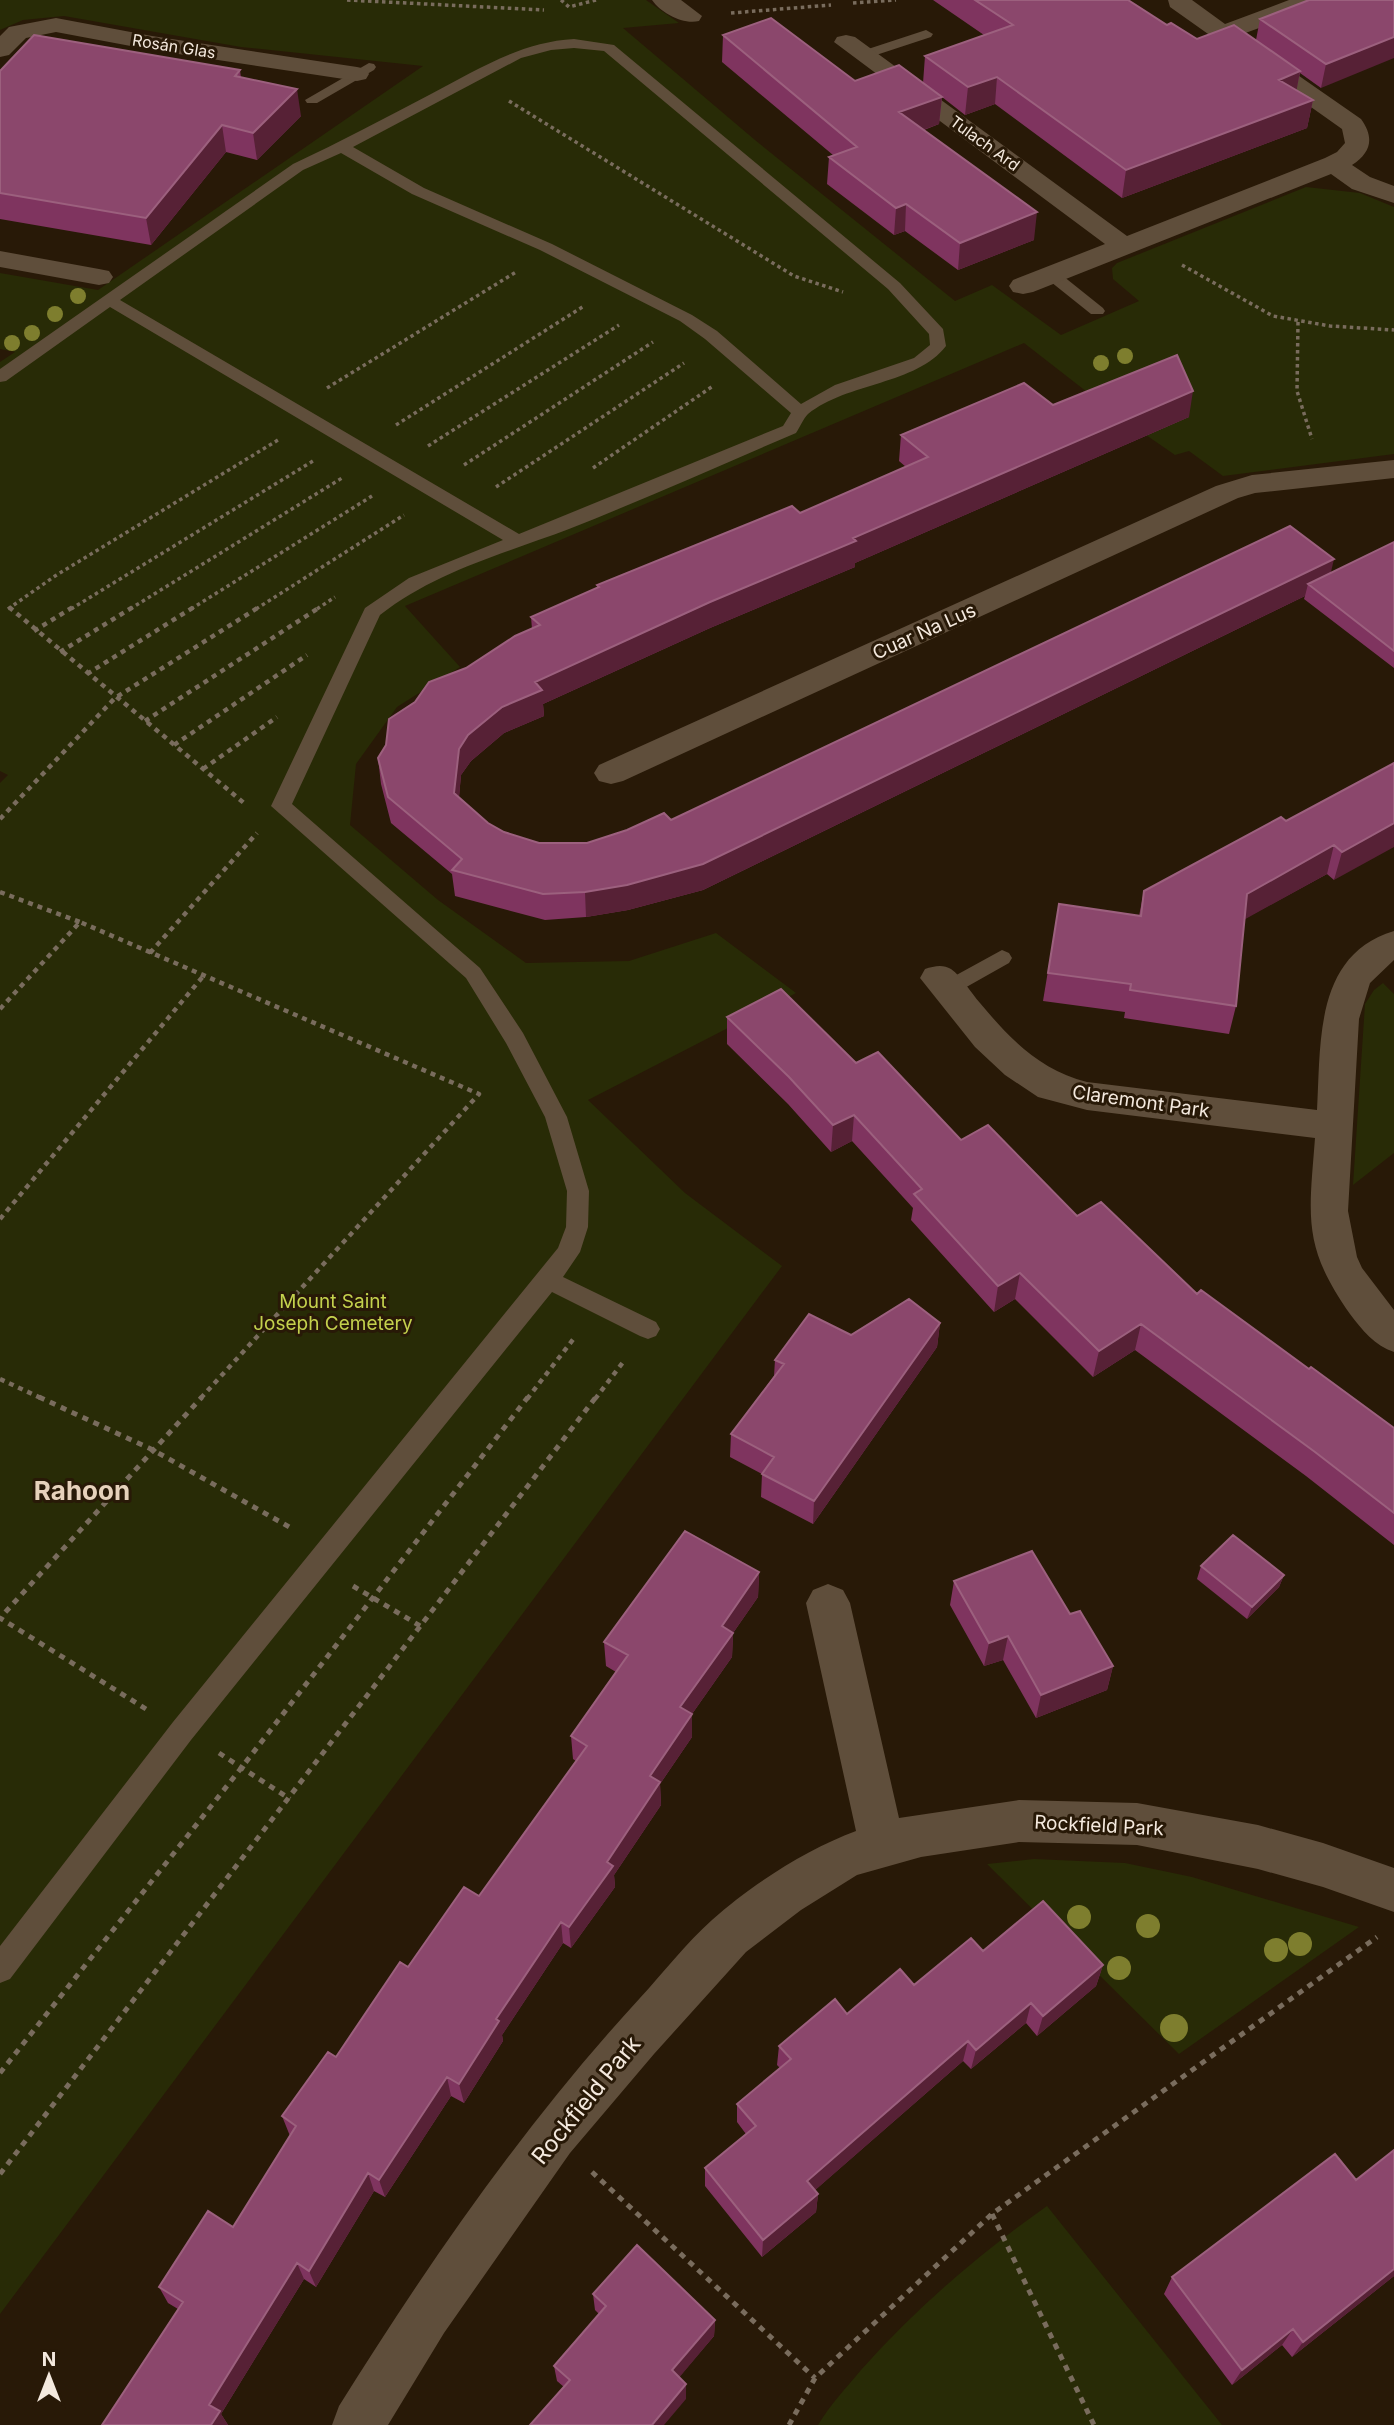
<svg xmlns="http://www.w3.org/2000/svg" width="1394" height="2425" viewBox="0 0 1394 2425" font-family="Inter,sans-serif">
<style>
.green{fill:#282b06}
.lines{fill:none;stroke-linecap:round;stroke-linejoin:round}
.path-far2{stroke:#796c5d;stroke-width:3.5;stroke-dasharray:3.5 3.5;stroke-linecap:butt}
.path-far1{stroke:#796c5d;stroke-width:4.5;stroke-dasharray:5 5;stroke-linecap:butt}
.path{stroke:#796c5d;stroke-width:5;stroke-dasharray:6 6;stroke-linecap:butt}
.lane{fill:#5f4e3b;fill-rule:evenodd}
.street{fill:#5f4e3b;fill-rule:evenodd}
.tree{fill:#7e7e2e}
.wall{fill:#7f345f}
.shaded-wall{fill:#572136}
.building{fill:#8b476c;stroke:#9c607e;stroke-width:2}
.labels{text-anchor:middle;stroke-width:6;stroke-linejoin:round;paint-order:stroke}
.far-street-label{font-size:16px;fill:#f4e9de;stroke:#281907}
.street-label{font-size:19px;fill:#f4e9de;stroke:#281907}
.park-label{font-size:19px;fill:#c4d14d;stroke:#281907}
.near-street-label{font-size:23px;fill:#f4e9de;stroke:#281907}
.district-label{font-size:26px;font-weight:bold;fill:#e6d1bb;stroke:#281907}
</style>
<rect width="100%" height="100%" fill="#281907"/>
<path class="green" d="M 0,0 L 646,0 L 679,23 L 623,28 L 755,140 L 955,301 L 992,285 L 1061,335 L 1139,301 L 1113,279 L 1112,268 L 1117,263 L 1306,187 L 1360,193 L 1394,207 L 1394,454 L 1223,476 L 1189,451 L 1175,455 L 1114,413 L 1024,343 L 405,606 L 460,667 L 397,707 L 356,764 L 350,825 L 438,900 L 526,963 L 629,961 L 716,933 L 796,993 L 588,1100 L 685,1193 L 782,1266 L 0,2314 L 0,783 L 8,775 L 0,771 L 0,362 L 15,352 L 0,349 L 0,273 L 98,290 L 423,66 L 241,47 L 64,16 L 23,20 L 0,30 Z
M 1383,983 L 1394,994 L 1394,1153 L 1353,1185 L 1365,1004 L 1374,990 Z
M 1034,1859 L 1125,1863 L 1192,1877 L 1359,1927 L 1179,2054 L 987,1864 Z
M 1047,2206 L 1222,2425 L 818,2425 C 830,2405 846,2388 861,2370 C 916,2308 979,2254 1047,2206 Z"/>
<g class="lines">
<path class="path-far2" d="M 347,0 L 544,10
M 561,0 L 569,7 L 596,0
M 853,3 L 896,0
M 731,13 L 831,5
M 509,101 L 794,276 L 843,292
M 1182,265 L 1273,316 L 1330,326 L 1394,330
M 1298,322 L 1297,391 L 1312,439
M 327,388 L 516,272
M 396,425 L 584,306
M 428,446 L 619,325
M 464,465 L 653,342
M 593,468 L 713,386
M 496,487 L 684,363
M 8,609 L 55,576 L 278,440
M 71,609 L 313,461
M 130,609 L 342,478
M 191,609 L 372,496
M 256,609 L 404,515
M 317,609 L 335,597"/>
<path class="path-far1" d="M 9,607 L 244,803
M 34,631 L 73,607
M 60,652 L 133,607
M 87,674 L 194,607
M 145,721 L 320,607
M 174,745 L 307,655
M 203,769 L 277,717
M 0,819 L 115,698 L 259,607
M 0,892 L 80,922
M 150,953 L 257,833
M 0,1009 L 80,922 L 479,1094 L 200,1399
M 0,1219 L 205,974
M 0,1379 L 43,1399
M 527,1399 L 575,1337
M 595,1399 L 624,1361"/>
<path class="path" d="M 39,1397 L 153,1450 L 291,1528
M 353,1586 L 422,1627
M 146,1709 L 0,1618 L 202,1397
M 219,1753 L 290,1799
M 0,2073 L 242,1767 L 528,1397
M 592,2172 L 815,2378
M 0,2174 L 596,1397
M 992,2214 L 1094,2425
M 789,2425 L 815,2378 L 992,2214 L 1377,1937"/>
<path class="lane" d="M 926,30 L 933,34 L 931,37 L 864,59 L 857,55 L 859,52 Z
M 574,39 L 614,45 L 900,283 L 943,329 L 946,346 C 916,385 848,382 808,414 C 803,419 800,427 796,433 C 721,465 645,499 569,529 C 503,554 436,571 380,615 L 292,804 L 480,968 L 523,1033 L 567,1117 L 589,1191 L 588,1227 L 580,1252 L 563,1277 L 656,1322 L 660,1329 L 656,1336 L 648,1339 L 640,1336 L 552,1292 L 191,1740 L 10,1979 L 0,1983 L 0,1946 L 173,1722 L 558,1248 L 566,1227 L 567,1191 L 545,1117 L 506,1043 L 466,978 L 271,806 L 365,608 L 409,578 L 503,540 L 110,307 L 6,381 L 0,382 L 0,369 L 293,164 C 340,142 385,118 431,94 C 477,70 520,42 574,39 ZM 574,48 L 604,51 L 888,289 L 929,334 L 930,345 L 914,358 L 835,385 L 801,404 L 717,331 L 692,315 L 552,244 L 424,188 L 353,147 L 521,58 L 551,50 ZM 341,153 L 412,194 L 540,250 L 680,321 L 705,339 L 791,413 L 783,426 L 519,534 L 120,300 L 303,170 Z
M 369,63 L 374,64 L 376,67 L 374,70 L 317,103 L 307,103 L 305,100 Z
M 1052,270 L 1058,272 L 1103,308 L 1105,311 L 1103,314 L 1091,314 L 1046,278 L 1044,275 L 1046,272 Z
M 1002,950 L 1009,953 L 1012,958 L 1009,963 L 954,994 L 947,997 L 940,994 L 936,989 L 940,984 Z"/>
<path class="street" d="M 652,0 L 681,0 L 702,16 L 699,21 C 683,25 661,13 652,0 Z
M 1168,0 L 1192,0 L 1225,24 L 1289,0 L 1324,0 L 1321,5 L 1240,35 L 1361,119 C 1374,137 1372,152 1352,165 L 1370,177 L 1394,186 L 1394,203 L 1352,189 L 1331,174 L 1033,292 L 1023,294 L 1013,292 L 1009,286 L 1013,280 L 1105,244 L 834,42 L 837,37 L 846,35 L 855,37 L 1127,236 L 1325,158 L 1337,152 L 1345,143 L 1342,129 L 1170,7 Z
M 56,18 L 152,36 L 357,67 L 366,69 L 369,74 L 366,79 L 357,81 L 152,50 L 56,32 L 26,38 L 9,55 L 0,57 L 0,36 L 9,27 Z
M 0,251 L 99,269 L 109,271 L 113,277 L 109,283 L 99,285 L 0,267 Z
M 1394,460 L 1394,478 L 1255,493 L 1238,498 L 623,781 L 611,784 L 599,781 L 594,773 L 599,765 L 1216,486 L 1252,475 Z
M 1394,931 L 1394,960 L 1370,983 L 1359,1019 L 1348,1211 L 1357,1257 L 1362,1268 L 1394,1310 L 1394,1352 C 1375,1346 1362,1330 1350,1314 C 1302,1246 1309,1217 1315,1138 L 1087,1110 L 1038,1097 L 1005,1075 L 975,1047 L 920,978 L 925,969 C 934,966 943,964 951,969 C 962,977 971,993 980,1003 C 1010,1039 1040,1070 1087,1082 L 1317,1110 C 1321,1043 1314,955 1394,931 Z
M 828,1584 L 843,1590 L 850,1603 L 899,1818 L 1019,1800 L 1137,1803 L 1258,1825 L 1323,1843 L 1394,1868 L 1394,1912 L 1323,1887 L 1258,1869 L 1137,1845 L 1019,1842 L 921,1857 L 857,1875 L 801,1910 L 746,1952 L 654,2054 L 570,2153 L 444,2333 L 388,2425 L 332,2425 L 339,2406 C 429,2262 525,2123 640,1998 C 664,1972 686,1943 712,1920 C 751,1885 807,1849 856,1831 L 806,1603 L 813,1590 Z"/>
</g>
<g class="tree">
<circle cx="78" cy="296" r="8"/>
<circle cx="55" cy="314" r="8"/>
<circle cx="32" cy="333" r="8"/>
<circle cx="12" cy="343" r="8"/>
<circle cx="1125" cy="356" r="8"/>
<circle cx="1101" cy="363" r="8"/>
<circle cx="1079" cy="1917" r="12"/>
<circle cx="1148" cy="1926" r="12"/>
<circle cx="1300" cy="1944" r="12"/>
<circle cx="1276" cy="1950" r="12"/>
<circle cx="1119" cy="1968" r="12"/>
<circle cx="1174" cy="2028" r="14"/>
</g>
<path class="wall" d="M 933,0 L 1128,0 L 1167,25 L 1197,39 L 1256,40 L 1260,19 L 1394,0 L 1321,88 L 1300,73 L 1296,91 L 1313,100 L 1307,128 L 1122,198 L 995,104 L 965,115 L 942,97 L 939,124 L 924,130 L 1034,240 L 958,270 L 905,231 L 894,235 L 827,184 L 829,157 L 833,155 L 722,62 L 723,35 L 855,81 L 923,83 L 925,56 L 984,35 Z
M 240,70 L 241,78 L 301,116 L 257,160 L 226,152 L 151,245 L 0,219 L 0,71 Z
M 1053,405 L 1189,417 L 855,563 L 855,567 L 710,628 L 543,704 L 544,716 L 504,733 L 471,761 L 461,775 L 459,797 L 488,823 L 504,832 L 539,843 L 587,843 L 671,820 L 1331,573 L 1394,542 L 1394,668 L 1304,599 L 1305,596 L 703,890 L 628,910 L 586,917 L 545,920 L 455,896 L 452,874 L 391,823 L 381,784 L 378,758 L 466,668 L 532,629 L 531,617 L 597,588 L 597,585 L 800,513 L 906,467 L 899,461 L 901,435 Z
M 1394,763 L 1334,880 L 1327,874 L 1244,919 L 1236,1006 L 1229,1034 L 1124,1018 L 1125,1012 L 1043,1001 L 1059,904 L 1139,916 L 1144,891 L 1286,821 Z
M 727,1017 L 856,1063 L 961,1140 L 1077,1216 L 1197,1294 L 1309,1369 L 1394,1428 L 1394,1545 L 1306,1476 L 1135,1350 L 1093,1377 L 1015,1299 L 994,1312 L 911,1220 L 913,1208 L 852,1141 L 831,1152 L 788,1104 L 727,1044 Z
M 940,1323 L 937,1347 L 813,1524 L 761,1497 L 762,1474 L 730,1457 L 731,1434 L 774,1376 L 775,1360 L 851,1335 Z
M 1201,1566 L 1284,1575 L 1279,1587 L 1247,1619 L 1197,1579 Z
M 759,1572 L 758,1597 L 733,1633 L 732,1657 L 692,1714 L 692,1737 L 660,1784 L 661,1805 L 614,1875 L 615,1887 L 571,1948 L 563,1943 L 502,2035 L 503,2041 L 464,2103 L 451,2096 L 385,2197 L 374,2191 L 316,2287 L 304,2279 L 221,2414 L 228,2425 L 102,2425 L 178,2309 L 168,2303 L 159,2287 L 233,2227 L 290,2136 L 282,2116 L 336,2057 L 408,1967 L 479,1896 L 576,1761 L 573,1759 L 571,1736 L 616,1672 L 606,1666 L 604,1642 Z
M 954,1581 L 1070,1614 L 1113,1666 L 1107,1690 L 1036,1718 L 1003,1660 L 984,1666 L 950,1605 Z
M 983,1951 L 1103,1965 L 1096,1986 L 1037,2036 L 1026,2023 L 971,2069 L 963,2061 L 815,2190 L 818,2194 L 816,2212 L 762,2257 L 705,2186 L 705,2168 L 746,2134 L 737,2122 L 737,2104 L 780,2068 L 777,2065 L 779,2046 L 847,2014 L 914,1985 Z
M 1394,2150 L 1394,2276 L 1292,2357 L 1282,2345 L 1232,2385 L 1164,2294 L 1172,2277 L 1356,2180 Z
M 593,2294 L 715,2320 L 714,2336 L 679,2377 L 686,2384 L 686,2399 L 564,2387 L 557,2381 L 554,2366 L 599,2314 L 595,2310 Z"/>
<path class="shaded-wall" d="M 1394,37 L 1394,58 L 1321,88 L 1326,64 Z
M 1300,71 L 1295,99 L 1279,80 Z
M 997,77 L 995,104 L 965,115 L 968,87 Z
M 297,89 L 301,116 L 257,160 L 253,133 Z
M 942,97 L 939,124 L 898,139 L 899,112 Z
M 1313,100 L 1307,128 L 1122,198 L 1126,170 Z
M 222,125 L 226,152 L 151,245 L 146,218 Z
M 906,204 L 905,231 L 894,235 L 896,208 Z
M 1037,212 L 1034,240 L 958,270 L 960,243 Z
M 1193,391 L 1189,417 L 855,563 L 855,567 L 710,628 L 543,704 L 544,716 L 504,733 L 471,761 L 461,775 L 457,818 L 454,793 L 459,749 L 468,735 L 535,682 L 853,538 Z
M 1334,559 L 1328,585 L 1308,584 L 1305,596 L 703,890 L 628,910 L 586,917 L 585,892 Z
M 1394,823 L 1394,847 L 1334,880 L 1342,852 Z
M 1334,845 L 1327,874 L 1240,922 L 1247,894 Z
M 854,1115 L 852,1141 L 831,1152 L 833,1125 Z
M 1020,1273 L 1015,1299 L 994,1312 L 998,1286 Z
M 940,1323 L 937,1347 L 813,1524 L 814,1501 Z
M 1141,1324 L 1135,1350 L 1093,1377 L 1099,1351 Z
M 759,1572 L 758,1597 L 733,1633 L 732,1657 L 692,1714 L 692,1737 L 660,1784 L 661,1805 L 614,1875 L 615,1887 L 571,1948 L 569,1927 L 607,1862 L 650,1776 L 680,1707 L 722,1626 Z
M 1284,1575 L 1279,1587 L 1247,1619 L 1252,1607 Z
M 1008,1636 L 1003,1660 L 984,1666 L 989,1643 Z
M 1113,1666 L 1107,1690 L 1036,1718 L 1041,1695 Z
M 561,1922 L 563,1943 L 502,2035 L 503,2041 L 464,2103 L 459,2084 L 496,2019 Z
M 1103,1965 L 1096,1986 L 1037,2036 L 1043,2016 Z
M 1031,2003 L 1026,2023 L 971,2069 L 976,2050 Z
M 968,2041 L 963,2061 L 805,2199 L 807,2181 Z
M 447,2077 L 451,2096 L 385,2197 L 379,2180 Z
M 368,2173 L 374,2191 L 316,2287 L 309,2271 Z
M 818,2194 L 816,2212 L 762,2257 L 763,2240 Z
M 297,2263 L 304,2279 L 221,2414 L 228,2425 L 211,2425 L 209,2405 Z
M 1394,2269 L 1394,2276 L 1292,2357 L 1303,2342 Z
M 715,2320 L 714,2336 L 673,2385 L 672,2370 Z
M 1293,2329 L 1282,2345 L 1232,2385 L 1242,2370 Z
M 686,2384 L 686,2399 L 664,2425 L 652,2425 Z"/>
<path class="building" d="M 975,0 L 1128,0 L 1167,25 L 1171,23 L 1197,39 L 1234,25 L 1300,71 L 1279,80 L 1313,100 L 1126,170 L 997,77 L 968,87 L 925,56 L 1013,25 Z
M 1309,0 L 1394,0 L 1394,37 L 1326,64 L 1260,19 Z
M 771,18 L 855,81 L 899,65 L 942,97 L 899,112 L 1037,212 L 960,243 L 906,204 L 896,208 L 829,157 L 857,147 L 723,35 Z
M 34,35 L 240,70 L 235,76 L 297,89 L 253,133 L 222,125 L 146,218 L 0,193 L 0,71 Z
M 1177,355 L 1193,391 L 853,538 L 856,541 L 710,602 L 535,682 L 542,690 L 502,707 L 468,735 L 459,749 L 454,793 L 488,823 L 504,832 L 539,843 L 587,843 L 627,830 L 664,813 L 671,820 L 1290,526 L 1334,559 L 703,864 L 627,885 L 585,892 L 543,894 L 452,870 L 462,859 L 388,797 L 378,758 L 386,745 L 389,719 L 415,702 L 429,682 L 466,668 L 515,636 L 540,625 L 531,617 L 599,587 L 597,585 L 792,506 L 800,513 L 928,457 L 901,435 L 1024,383 L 1053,405 Z
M 1394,542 L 1394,651 L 1308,584 Z
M 1394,763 L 1394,823 L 1342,852 L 1334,845 L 1247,894 L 1236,1006 L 1130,990 L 1131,984 L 1048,973 L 1059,904 L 1141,916 L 1144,891 L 1281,817 L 1286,821 Z
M 781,989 L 856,1063 L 878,1052 L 961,1140 L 988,1125 L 1077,1216 L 1101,1202 L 1197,1294 L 1201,1290 L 1309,1369 L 1311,1367 L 1394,1428 L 1394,1513 L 1315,1452 L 1141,1324 L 1099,1351 L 1020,1273 L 998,1286 L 914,1194 L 922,1189 L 854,1115 L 833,1125 L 789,1077 L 727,1017 Z
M 909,1299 L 940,1323 L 814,1501 L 762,1474 L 774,1457 L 731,1434 L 784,1364 L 775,1360 L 809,1314 L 851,1335 Z
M 685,1531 L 759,1572 L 722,1626 L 733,1633 L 680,1707 L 692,1714 L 650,1776 L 660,1782 L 607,1862 L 613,1866 L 569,1927 L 561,1922 L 496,2019 L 499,2021 L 459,2084 L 447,2077 L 379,2180 L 368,2173 L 309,2271 L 297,2263 L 209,2405 L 220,2411 L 211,2425 L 102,2425 L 183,2302 L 159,2287 L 208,2211 L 233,2227 L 296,2126 L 282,2116 L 328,2052 L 336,2057 L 400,1962 L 408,1967 L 464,1887 L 479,1896 L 587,1746 L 571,1736 L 628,1655 L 604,1642 Z
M 1233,1535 L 1284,1575 L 1252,1607 L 1201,1566 Z
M 1032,1551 L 1070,1614 L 1080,1611 L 1113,1666 L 1041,1695 L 1008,1636 L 989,1643 L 954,1581 Z
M 1043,1901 L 1103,1965 L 1043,2016 L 1031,2003 L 976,2050 L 968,2041 L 807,2181 L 818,2194 L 763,2240 L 705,2168 L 756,2126 L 737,2104 L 791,2059 L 779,2046 L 835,1999 L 847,2014 L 900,1969 L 914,1985 L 971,1938 L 983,1951 Z
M 1394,2150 L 1394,2269 L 1303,2342 L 1293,2329 L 1242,2370 L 1172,2277 L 1335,2154 L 1356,2180 Z
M 637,2245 L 715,2320 L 672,2370 L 686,2384 L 652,2425 L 530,2425 L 570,2380 L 554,2366 L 606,2306 L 593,2294 Z"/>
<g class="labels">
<g class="far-street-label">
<text transform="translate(174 46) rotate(9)" y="6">Rosán Glas</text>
<text transform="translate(985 143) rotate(36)" y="6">Tulach Ard</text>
</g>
<g class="street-label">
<text transform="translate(924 631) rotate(-24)" y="7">Cuar Na Lus</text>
<text transform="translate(1141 1101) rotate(8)" y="7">Claremont Park</text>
<text transform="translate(1099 1825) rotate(3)" y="7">Rockfield Park</text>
</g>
<g class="park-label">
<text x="333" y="1308">Mount Saint<tspan x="333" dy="22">Joseph Cemetery</tspan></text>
</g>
<g class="near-street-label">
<text transform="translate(586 2100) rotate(-51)" y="8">Rockfield Park</text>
</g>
<g class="district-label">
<text x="82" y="1500">Rahoon</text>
</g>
</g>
<g transform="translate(49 2376)" stroke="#281907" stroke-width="5" paint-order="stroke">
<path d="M0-5L12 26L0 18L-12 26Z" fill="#f4e9de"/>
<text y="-10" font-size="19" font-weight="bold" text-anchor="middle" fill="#f4e9de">N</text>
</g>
</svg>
